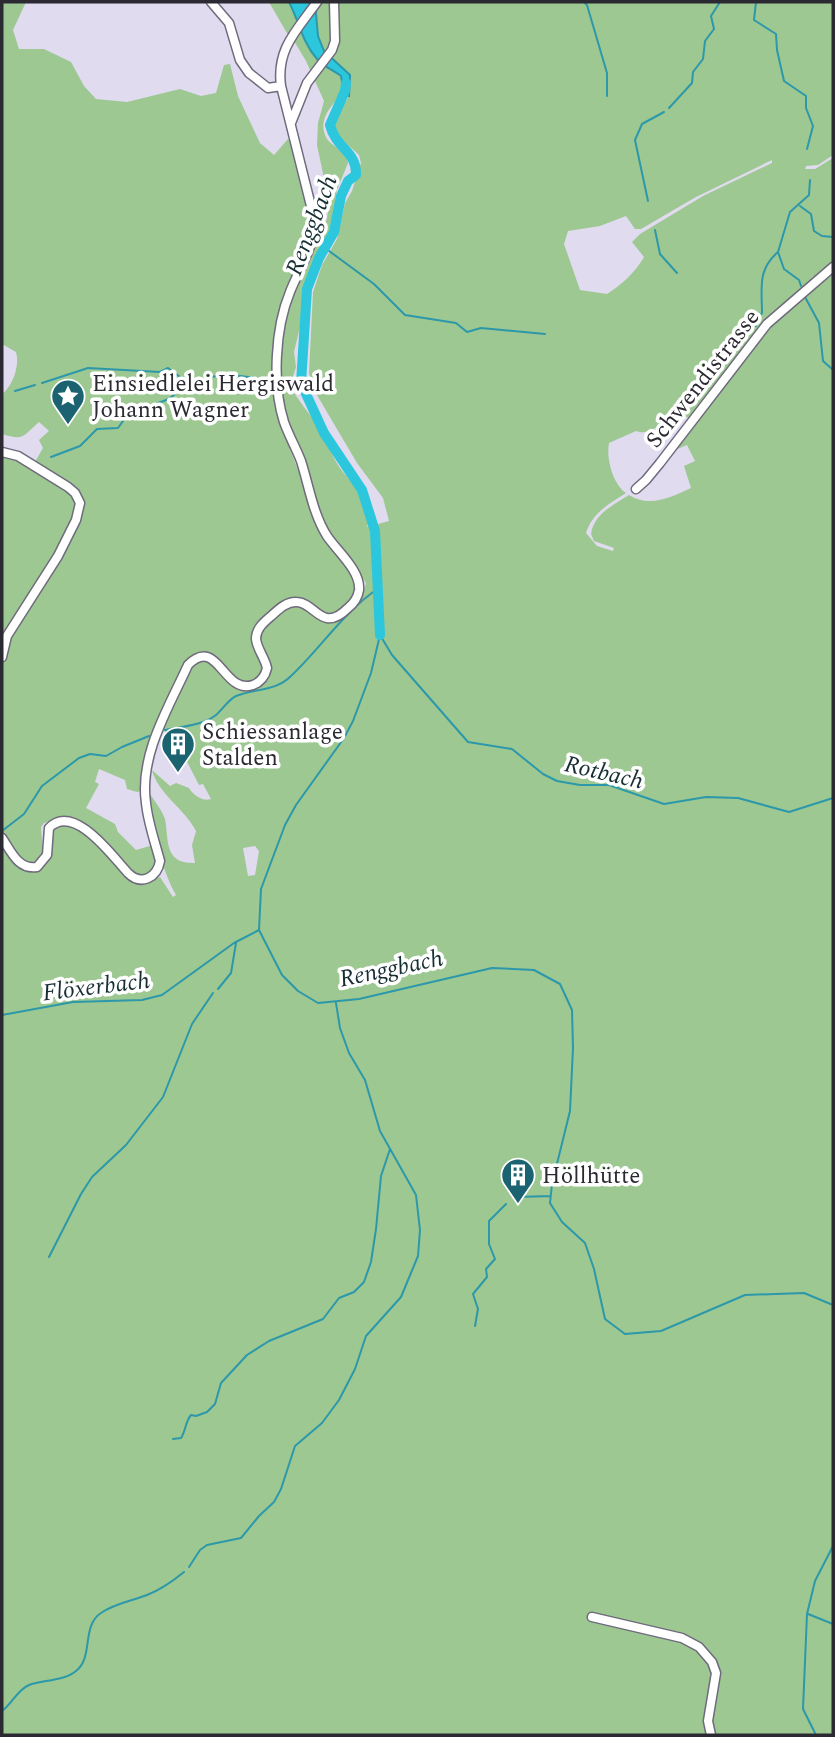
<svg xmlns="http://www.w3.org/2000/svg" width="835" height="1737" viewBox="0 0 835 1737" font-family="Spectral,serif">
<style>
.green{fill:#9dc892;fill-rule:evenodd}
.water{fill:#2cc7dd;stroke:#2c98a9;stroke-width:2}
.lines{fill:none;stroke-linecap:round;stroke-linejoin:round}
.stream{stroke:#2c98a9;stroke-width:2}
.river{stroke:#2cc7dd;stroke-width:10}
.minor-casing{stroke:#6f6a7c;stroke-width:11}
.minor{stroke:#fff;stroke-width:8}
.labels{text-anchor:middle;stroke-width:7;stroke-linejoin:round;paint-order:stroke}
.street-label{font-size:23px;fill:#2b2931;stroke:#fff}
.poi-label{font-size:23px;fill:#2b2931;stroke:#fff;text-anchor:start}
.water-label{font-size:24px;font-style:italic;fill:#172f33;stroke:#fff}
</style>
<rect width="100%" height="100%" fill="#e0dbef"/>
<path class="green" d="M 2,2 L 26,2 L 13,30 L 19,49 L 44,49 L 71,62 L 84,86 L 96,99 L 127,102 L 180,89 L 201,96 L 216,93 L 224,65 L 230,64 L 238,96 L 260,143 L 274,155 L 288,139 L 291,142 C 297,166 313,211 311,235 C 309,253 292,276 285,293 C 273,323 268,372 275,404 C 282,435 297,464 307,494 C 312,507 313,521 321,534 C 332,550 364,575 352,597 C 349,602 346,605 341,608 C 318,626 316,597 294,599 C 286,600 278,607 272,612 C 265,618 257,623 254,631 C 250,647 278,675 252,682 C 223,690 222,639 191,659 L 151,735 L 141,791 L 137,792 L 127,789 L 125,780 L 99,769 L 95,782 L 99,784 L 86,808 L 115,824 L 118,832 L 136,850 L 153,845 L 157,863 L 149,875 L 141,877 L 134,875 L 104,841 L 68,818 L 44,823 L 41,827 L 43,854 L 50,859 L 52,830 C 68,814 95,839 107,851 C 115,859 120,871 129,877 C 140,884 149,881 160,877 L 173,897 L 176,895 C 161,869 150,821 148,792 C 152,796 164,814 165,819 C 169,839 163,864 195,863 L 192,845 L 196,831 C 185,809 158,794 152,770 L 170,786 L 176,783 L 189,788 C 193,795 203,802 211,799 L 203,784 L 199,785 L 182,752 L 183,750 L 172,755 L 164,741 L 169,738 L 163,729 L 190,668 L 199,660 L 210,660 L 226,678 L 239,688 C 253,690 265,683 270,670 C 268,646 248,641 272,620 C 279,613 285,607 295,605 C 305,607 310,614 319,618 C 343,630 362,602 366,583 C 354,562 335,547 324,526 C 315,509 312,487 306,469 C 296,438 282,412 278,380 L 288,305 L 327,219 L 330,193 L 325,183 L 317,145 L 318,123 L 324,101 L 306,61 L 294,41 L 300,32 C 306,41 311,52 318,60 C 325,67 340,70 342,81 C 347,99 316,110 325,135 C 330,148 347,148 348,163 L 337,190 L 330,234 L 304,288 L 300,327 L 294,352 L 296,367 L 290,386 C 299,402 311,415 321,431 C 327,442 331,454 338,465 C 349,482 377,504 367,527 L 389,521 L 383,498 L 357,463 L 314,390 L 309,373 L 313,292 L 322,265 L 337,239 L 345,203 L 352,191 L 361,163 L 359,155 L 338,136 L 333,129 L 333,123 L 349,96 L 350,75 L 324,51 L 318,36 L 315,12 L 321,2 L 833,2 L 833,155 L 818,165 L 806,166 L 805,169 L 815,169 L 833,158 L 833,265 L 819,276 L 812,277 L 811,284 L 760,330 L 693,417 C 685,417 676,418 669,421 C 657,424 651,436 636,431 L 609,443 C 606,459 613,484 626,493 C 610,503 592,513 586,533 L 597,546 L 613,551 L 614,548 L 594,541 L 591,534 C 594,514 613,505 629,495 C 649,508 672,497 691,488 L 684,466 L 695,461 L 687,445 L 675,450 L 673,448 L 735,364 L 768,325 L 833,269 L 833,1735 L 2,1735 L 2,456 L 24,463 L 59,484 L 61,480 L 35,462 L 43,448 L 39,440 L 49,431 L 39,422 C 23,436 24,441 2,434 L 2,394 C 13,386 20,365 16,352 L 2,344 ZM 772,160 L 772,163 L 703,196 L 640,234 L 632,242 L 644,257 C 635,273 621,285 607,294 L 580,290 L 564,244 L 568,231 L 600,226 L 626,216 L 635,229 L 641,229 L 696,197 ZM 255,846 L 259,851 L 255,875 L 248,876 L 243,848 Z
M 269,2 L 289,2 L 299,20 L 288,35 Z"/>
<path class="water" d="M 289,2 L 315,2 L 318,36 L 324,51 L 350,75 L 349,96 L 340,94 L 343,87 L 341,76 C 333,70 324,67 317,59 C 302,42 299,21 289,2 Z"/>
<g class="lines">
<path class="stream" d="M 584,2 L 587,5 L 607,73 L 607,96
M 756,2 L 754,20 L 776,34 L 777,50 L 784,81 L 806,96 L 806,108 L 813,126 L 807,149
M 669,108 L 692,83 L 693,72 L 703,59 L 705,41 L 714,29 L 711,16 L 720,2
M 648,201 L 635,140 L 642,124 L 664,112
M 800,206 L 811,214 L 814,231 L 822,236 L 833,237
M 655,230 L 660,254 L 677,273
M 325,248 L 374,284 L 405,315 L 456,323 L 467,332 L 481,328 L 545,334
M 801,286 L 799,280 L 784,269 L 778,252 L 790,212 L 809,195 L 810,180
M 805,297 L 819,323 L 823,361 L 832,369
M 756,326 L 755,320 L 762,313 C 762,288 757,270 778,252
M 281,381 L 301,383
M 42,383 L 88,368 L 160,372 L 168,368 L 188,383 L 224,374 L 272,380
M 15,391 L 35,385
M 51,457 L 80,446 L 97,429 L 118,428 L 128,414 L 169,399 L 187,384
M 380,635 L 371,673 L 353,721 L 344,738 L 296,805 L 285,825 L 261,889 L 259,930 L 282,975 L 298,991 L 318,1003 L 359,999 L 492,968 L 534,970 L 560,984 L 572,1010 L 573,1048 L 570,1111 L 552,1184 L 550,1203 L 562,1222 L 585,1243 L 594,1269 L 605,1319 L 625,1334 L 661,1331 L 745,1295 L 804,1293 L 833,1305
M 380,635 L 392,655 L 468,742 L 512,749 L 543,774 L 557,781 L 580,785 L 609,785 L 664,804 L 706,797 L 738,798 L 789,812 L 833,798
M 165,730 C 180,727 204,725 216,715 C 223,709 228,700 236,696 C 255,688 275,692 291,676 C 321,648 344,611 379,588
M 2,831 L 24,814 L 42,786 L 79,758 L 90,754 L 106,756 L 122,747 L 149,736
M 218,989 L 231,973 L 236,943
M 2,1015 L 73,1002 L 142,1000 L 162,995 L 234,943 L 259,930
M 517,1197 L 550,1196
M 49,1257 L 81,1194 L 92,1177 L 126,1145 L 163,1097 L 192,1024 L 213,993
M 475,1326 L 478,1309 L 473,1294 L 487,1277 L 486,1269 L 495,1259 L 489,1244 L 489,1221 L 506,1204
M 173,1439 L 181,1438 C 186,1431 185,1422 191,1415 L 196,1416 L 207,1412 L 215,1404 L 221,1383 L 247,1355 L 269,1341 L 323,1319 L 339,1298 L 354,1292 L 364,1282 L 371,1262 L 376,1229 L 381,1176 L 390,1149
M 189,1567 L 200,1550 L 207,1545 L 241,1538 L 259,1516 L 274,1502 L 281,1489 L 295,1446 L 322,1423 L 339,1400 L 355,1369 L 366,1336 L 401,1297 L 418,1256 L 420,1230 L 416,1195 L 380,1131 L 365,1080 L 349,1053 L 340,1028 L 336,1003
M 808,1614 L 833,1624
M 2,1711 C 12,1704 17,1690 29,1685 C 43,1680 64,1681 76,1671 C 94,1657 81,1626 101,1613 C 115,1603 132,1601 147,1595 C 160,1590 173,1581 184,1572
M 816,1735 L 803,1709 L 807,1614 L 815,1581 L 833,1546"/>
<path class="river" d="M 346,83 L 345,91 L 330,125 C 336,149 357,151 356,175 L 348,181 L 341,196 L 334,232 L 319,258 L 307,289 L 301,383 L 324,433 L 362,490 L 375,531 L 380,635"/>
<g class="minor-casing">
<path id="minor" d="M 211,2 L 229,23 L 240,60 L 249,73 L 268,88 L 281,86
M 291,123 L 307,83 L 332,50 L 335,41 L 334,2
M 2,452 L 18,456 L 68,487 L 75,493 L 80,503 L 76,520 L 58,556 L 7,636 L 2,657
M 636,489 L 646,480 L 660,463 L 767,324 L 833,267
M 2,838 C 11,851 18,870 37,867 L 47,855 L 49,828 C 74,802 113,857 128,873 C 141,886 157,878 160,861 C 155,842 148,823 146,803 C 139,755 169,707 188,665 C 218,635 223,695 253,685 C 261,682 265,677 267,668 C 265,658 257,649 256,639 C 256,629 263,623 270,617 C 277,611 286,601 297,602 C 316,603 322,634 348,608 C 353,604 358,597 359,590 C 361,571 337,551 327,536 C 313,514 309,486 301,461 C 296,448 289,436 284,422 C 272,385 275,328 290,292 C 299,269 314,247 315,222 L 281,86 C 276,49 297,30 317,2
M 592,1617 L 682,1638 L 699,1647 L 712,1662 L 716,1673 L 708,1721 L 711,1735"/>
</g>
<use href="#minor" class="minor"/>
</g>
<defs>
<g id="sight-pin" transform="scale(1.75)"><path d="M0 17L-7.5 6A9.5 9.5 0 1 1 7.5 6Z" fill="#1c6372" stroke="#fff"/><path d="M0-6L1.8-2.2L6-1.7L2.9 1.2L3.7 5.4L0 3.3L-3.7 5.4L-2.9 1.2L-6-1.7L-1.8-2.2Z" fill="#fff"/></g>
<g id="building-pin" transform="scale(1.75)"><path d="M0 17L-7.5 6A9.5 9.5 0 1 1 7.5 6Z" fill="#1c6372" stroke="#fff"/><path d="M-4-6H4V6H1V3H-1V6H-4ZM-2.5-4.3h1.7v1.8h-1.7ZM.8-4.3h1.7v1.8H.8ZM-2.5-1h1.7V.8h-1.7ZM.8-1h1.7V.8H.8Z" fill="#fff"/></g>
</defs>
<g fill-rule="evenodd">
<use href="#sight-pin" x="68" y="396"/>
<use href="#building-pin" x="178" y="744"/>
<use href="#building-pin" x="518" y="1175"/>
</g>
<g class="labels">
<g class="street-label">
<text transform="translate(702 378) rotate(-52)" y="8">Schwendistrasse</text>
</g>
<g class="poi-label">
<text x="92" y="391">Einsiedlelei Hergiswald<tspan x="92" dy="26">Johann Wagner</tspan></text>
<text x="202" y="739">Schiessanlage<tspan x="202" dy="26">Stalden</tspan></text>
<text x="542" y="1183">Höllhütte</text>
</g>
<g class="water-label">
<text transform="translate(311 225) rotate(-69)" y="8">Renggbach</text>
<text transform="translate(604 772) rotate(13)" y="8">Rotbach</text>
<text transform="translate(391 968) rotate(-12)" y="8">Renggbach</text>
<text transform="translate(96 986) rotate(-7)" y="8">Flöxerbach</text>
</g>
</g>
<rect width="835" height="1737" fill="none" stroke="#2b2931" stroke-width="7"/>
</svg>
